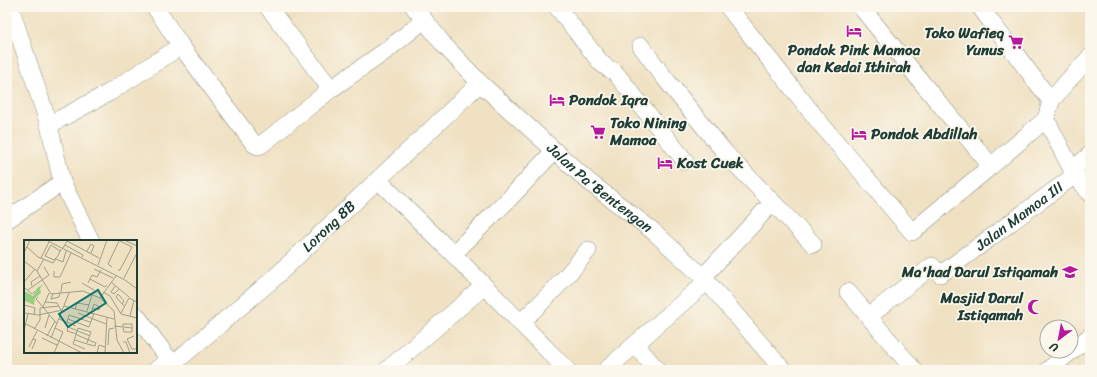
<svg xmlns="http://www.w3.org/2000/svg" width="1097" height="377" viewBox="0 0 1097 377" font-family="Sriracha,sans-serif">
<style>
.lines{fill:none;stroke-linecap:round;stroke-linejoin:round}
.minor-casing{stroke:#888f7c;stroke-width:18}
.minor{stroke:#fff;stroke-width:17}
.labels{text-anchor:middle;stroke-width:3.5;stroke-linejoin:round;paint-order:stroke}
.poi-label{font-size:15px;font-weight:bold;fill:#1f3d34;stroke:#fbf7ec;text-anchor:start}
.street-label{font-size:15px;fill:#1f3d34;stroke:#fbf7ec}
.inset-road{fill:none;stroke:#9c9f8a;stroke-width:1}
.view{fill:#0f766e;fill-opacity:0.15;stroke:#0f766e;stroke-width:2}
.inset-edge{fill:none;stroke:#1f3d34;stroke-width:2}
</style>
<rect width="100%" height="100%" fill="#fbf7ec"/>
<filter id="ink" filterUnits="userSpaceOnUse"><feTurbulence type="fractalNoise" baseFrequency=".025" numOctaves="2"/><feDisplacementMap in="SourceGraphic" scale="8" xChannelSelector="R" yChannelSelector="G"/><feConvolveMatrix kernelMatrix="1 2 1 2 8 2 1 2 1" color-interpolation-filters="sRGB"/></filter>
<filter id="wash" filterUnits="userSpaceOnUse"><feTurbulence type="fractalNoise" baseFrequency=".012" numOctaves="4" result="noise"/><feDisplacementMap in="SourceGraphic" scale="16" xChannelSelector="R" yChannelSelector="G"/><feGaussianBlur stdDeviation="0.9" result="paint"/><feColorMatrix in="noise" values="0 0 0 0 0 0 0 0 0 0 0 0 0 0 0 0 0 1.4 0 .05"/><feComposite in="paint" operator="in"/></filter>
<g filter="url(#wash)">
<rect width="100%" height="100%" fill="#f0e1c3"/>
</g>
<g filter="url(#ink)">
<g class="lines">
<g class="minor-casing">
<g id="minor">
<path d="M 155,7 L 181,46 L 254,144 L 258,146 L 261,145 L 331,89 L 387,50 L 424,20"/>
<path d="M 268,7 L 331,89"/>
<path id="s1" d="M 414,7 L 444,45 L 480,83 L 588,181 L 653,231 L 703,277 L 783,370"/>
<path d="M 557,7 L 601,63 L 609,69 L 614,71 L 685,161"/>
<path d="M 728,7 L 820,123 L 912,232 L 991,166"/>
<path d="M 861,7 L 919,79 L 991,166 L 1046,119"/>
<path d="M 980,7 L 1051,101 L 1046,119 L 1072,170 L 1090,194"/>
<path d="M 641,46 L 663,76 L 726,154 L 813,244"/>
<path d="M 1051,101 L 1066,83 L 1090,57"/>
<path d="M 49,125 L 110,92 L 181,46"/>
<path d="M 1072,170 L 1090,155"/>
<path d="M 378,180 L 453,254 L 567,370"/>
<path d="M 62,182 L 91,241"/>
<path d="M 7,220 L 62,182 L 49,125 L 10,7"/>
<path d="M 453,254 L 510,198 L 554,151"/>
<path d="M 703,277 L 772,203"/>
<path d="M 848,292 L 914,370"/>
<path d="M 136,315 L 177,370"/>
<path id="s2" d="M 869,316 L 932,266 L 940,274 L 948,269 L 1075,175"/>
<path d="M 520,323 C 545,300 567,277 588,250"/>
<path d="M 636,345 L 657,370"/>
<path id="s3" d="M 173,364 L 272,280 L 480,83"/>
<path d="M 156,370 L 170,360"/>
<path d="M 387,370 L 484,286"/>
<path d="M 606,370 L 706,282"/>
<path d="M 1048,370 L 1090,336"/>
</g>
</g>
<use href="#minor" class="minor"/>
</g>
</g>
<defs>
<g id="hotel-bare" transform="scale(1.2)"><path d="M-6-4.5h1.5V1H6V5H4.5V3h-9V5H-6ZM-4 0a1.8 1.8 0 1 1 3.6 0ZM.5 0V-2.5h3Q6-2.5 6 0Z" fill="#b5179e" stroke="#fbf7ec" stroke-width="2.5" paint-order="stroke"/></g>
<g id="supermarket-bare" transform="scale(1.2)"><path d="M-6-5.5h2.5l.6 2H6L4.5 2H-2.5L-4.4-4H-6ZM-1.5 3.2a1.3 1.3 0 1 0 .1 0ZM3 3.2a1.3 1.3 0 1 0 .1 0Z" fill="#b5179e" stroke="#fbf7ec" stroke-width="2.5" paint-order="stroke"/></g>
<g id="school-bare" transform="scale(1.2)"><path d="M0-5L7-2L0 1L-7-2ZM-4 1L0 2.5L4 1V4Q0 6-4 4Z" fill="#b5179e" stroke="#fbf7ec" stroke-width="2.5" paint-order="stroke"/></g>
<g id="mosque-bare" transform="scale(1.2)"><path d="M3.5-4.9A6 6 0 1 0 3.5 4.9A5 5 0 1 1 3.5-4.9Z" fill="#b5179e" stroke="#fbf7ec" stroke-width="2.5" paint-order="stroke"/></g>
</defs>
<g fill-rule="evenodd">
<use href="#hotel-bare" x="854" y="31"/>
<use href="#supermarket-bare" x="1016" y="42"/>
<use href="#hotel-bare" x="557" y="100"/>
<use href="#supermarket-bare" x="598" y="132"/>
<use href="#hotel-bare" x="859" y="134"/>
<use href="#hotel-bare" x="665" y="163"/>
<use href="#school-bare" x="1070" y="272"/>
<use href="#mosque-bare" x="1035" y="307"/>
</g>
<g class="labels">
<g class="poi-label">
<text x="1004" y="38" text-anchor="end">Toko Wafieq<tspan x="1004" dy="17">Yunus</tspan></text>
<text x="854" y="55" text-anchor="middle">Pondok Pink Mamoa<tspan x="854" dy="17">dan Kedai Ithirah</tspan></text>
<text x="569" y="105">Pondok Iqra</text>
<text x="610" y="128">Toko Nining<tspan x="610" dy="17">Mamoa</tspan></text>
<text x="871" y="139">Pondok Abdillah</text>
<text x="677" y="168">Kost Cuek</text>
<text x="1058" y="277" text-anchor="end">Ma'had Darul Istiqamah</text>
<text x="1023" y="303" text-anchor="end">Masjid Darul<tspan x="1023" dy="17">Istiqamah</tspan></text>
</g>
<g class="street-label">
<text dy="5" stroke="none"><textPath href="#s1" startOffset="260">Jalan Pa'Bentengan</textPath></text>
<text dy="5" stroke="none"><textPath href="#s2" startOffset="190">Jalan Mamoa III</textPath></text>
<text dy="5" stroke="none"><textPath href="#s3" startOffset="208">Lorong 8B</textPath></text>
</g>
</g>
<g transform="translate(24 240)">
<rect width="113" height="113" fill="#f0e1c3"/>
<path d="M 20,44 L 16,48 L 17,53 L 11,58 L 10,65 L 1,61 L 0,51 L 9,56 L 13,48 Z" fill="#96cf82"/>
<path class="inset-road" d="M 22,0 L 101,40 L 113,49M 102,1 L 113,6M 41,5 L 59,15 L 58,17M 3,7 L 14,17 L 29,23 L 32,19 L 39,22 L 42,11M 39,8 L 43,1 L 75,18M 36,11 L 27,5 L 21,16 L 30,20 L 34,16 L 36,11 L 37,10 L 37,9M 63,11 L 67,4 L 70,6 L 67,13M 0,13 L 6,0M 17,18 L 25,2M 0,21 L 13,31 L 27,54 L 59,51 L 76,58M 74,25 L 83,0M 88,27 L 84,24 L 95,1M 70,29 L 89,38M 94,30 L 96,30 L 108,7 L 94,0M 13,31 L 20,19M 30,31 L 30,37 L 36,37 L 47,13M 92,36 L 76,58 L 90,71 L 93,100 L 100,113M 100,38 L 113,13M 66,39 L 81,47 L 83,45M 0,42 L 11,29M 87,42 L 105,57M 58,43 L 70,50M 64,43 L 68,35 L 73,37 L 77,30M 8,46 L 7,42 L 16,36M 91,46 L 87,52 L 90,54 L 95,49M 1,48 L 8,54 L 11,51M 4,50 L 25,35 L 20,27M 37,52 L 38,44 L 47,42M 79,52 L 86,56 L 97,74 L 113,78M 25,53 L 19,67 L 33,84M 29,54 L 27,59 L 35,57 L 36,52M 14,57 L 12,59 L 19,67M 21,62 L 33,63 L 37,70M 98,64 L 100,61 L 94,54 L 92,57 L 100,66M 0,65 L 11,68 L 10,75M 40,66 L 90,79M 51,69 L 53,63 L 65,65M 63,71 L 68,55M 67,72 L 70,64 L 76,67 L 75,70 L 68,68M 1,73 L 14,75 L 39,70M 54,73 L 82,84M 97,73 L 105,58 L 113,62M 106,76 L 110,60M 35,79 L 52,86M 44,79 L 45,75 L 66,82M 43,82 L 44,79 L 65,87 L 70,73M 2,84 L 58,113M 90,86 L 108,88M 99,87 L 99,84 L 108,84 L 108,88M 21,88 L 25,75M 99,88 L 100,92 L 108,92 L 108,88M 10,89 L 16,80 L 16,68 L 35,66M 0,90 L 4,74M 54,91 L 66,96M 53,94 L 43,91 L 44,87 L 54,91M 53,95 L 72,103 L 71,106 L 63,104M 23,96 L 31,81M 110,96 L 103,99 L 108,109 L 113,109M 18,98 L 33,105M 27,98 L 45,53M 51,100 L 63,104M 99,102 L 102,102 L 106,113M 84,105 L 85,89 L 90,88M 5,107 L 13,91M 8,109 L 12,100 L 9,99M 61,109 L 49,104 L 54,88 L 67,92 L 63,103M 30,113 L 39,92 L 31,88M 73,113 L 75,105 L 81,107M 81,113 L 83,77"/>
<path class="view" d="M 74,50 L 82,63 L 44,87 L 35,74 Z"/>
<rect width="113" height="113" class="inset-edge"/>
</g>
<rect width="1097" height="377" fill="none" stroke="#fbf7ec" stroke-width="24"/>
<g transform="translate(1059 339) rotate(212)"><circle r="19" fill="#fbf7ec" stroke="#a3ada2"/>
<path d="M0-3L7 15L0 10L-7 15Z" fill="#b5179e"/>
<text y="-6" font-size="11" font-weight="bold" text-anchor="middle" fill="#1f3d34">U</text>
</g>
</svg>
